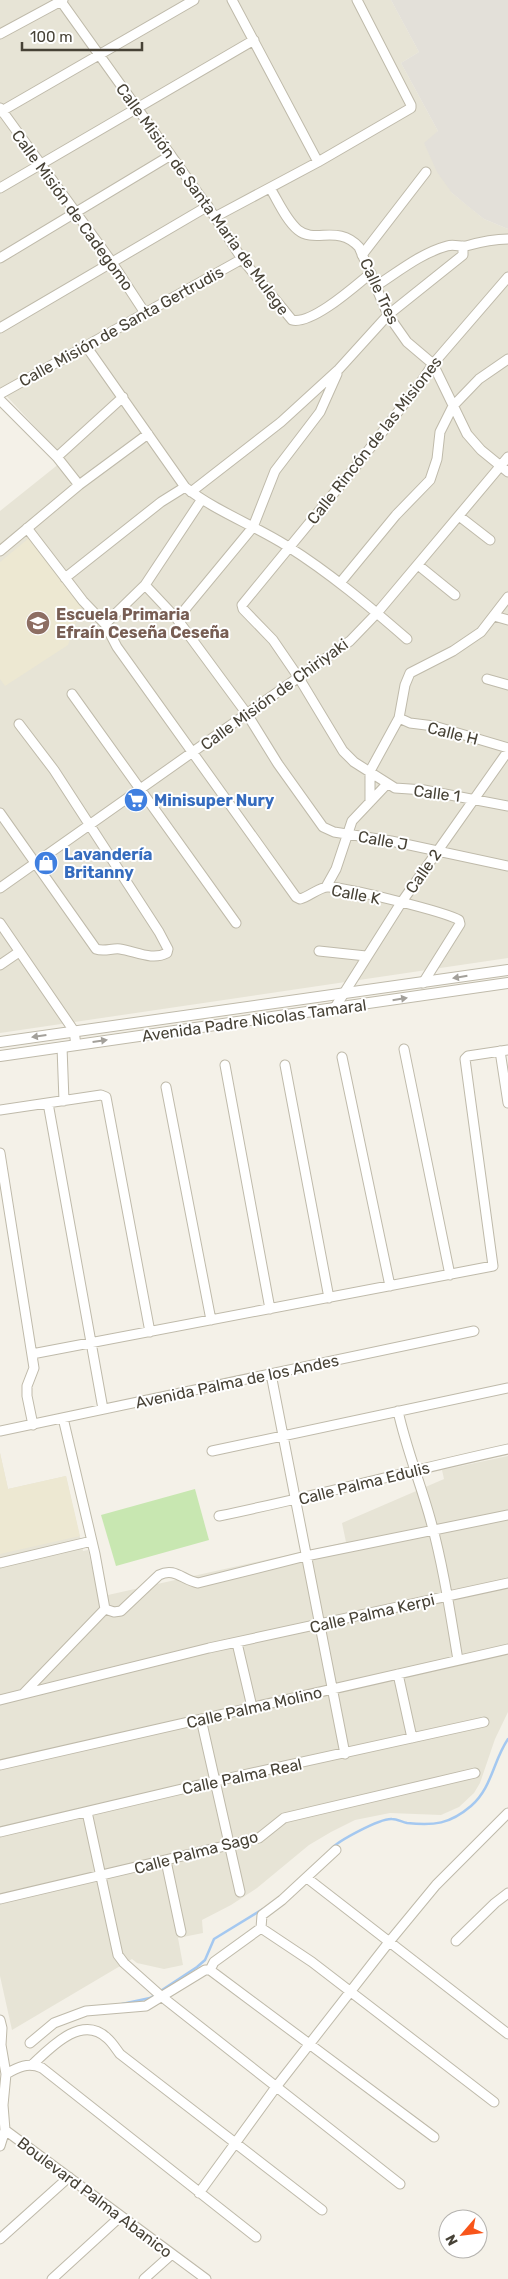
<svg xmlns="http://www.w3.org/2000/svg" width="508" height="2279" viewBox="0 0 508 2279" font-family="Rubik,sans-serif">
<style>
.residential{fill:#e7e4d6}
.industrial{fill:#e3e0d9}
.education{fill:#ede8d2}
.green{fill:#c8e7b1}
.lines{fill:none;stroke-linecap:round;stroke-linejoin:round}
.stream{stroke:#a4c8f0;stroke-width:2.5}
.minor-casing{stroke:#bfbaaa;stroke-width:11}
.tertiary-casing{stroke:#bfbaaa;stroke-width:12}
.minor{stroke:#fff;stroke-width:9}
.tertiary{stroke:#fff;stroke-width:10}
.oneway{fill:#a3a09a}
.labels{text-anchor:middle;stroke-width:4;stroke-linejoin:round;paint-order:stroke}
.street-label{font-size:16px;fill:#474236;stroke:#fff}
.education-label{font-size:16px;font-weight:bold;fill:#785e54;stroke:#fff;text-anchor:start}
.shop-label{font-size:16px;font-weight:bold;fill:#366cbe;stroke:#fff;text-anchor:start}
</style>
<rect width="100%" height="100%" fill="#f4f1e8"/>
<path class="residential" d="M 0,0 L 391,0 L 419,52 L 401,63 L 438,131 L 432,138 L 452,193 L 484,219 L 508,229 L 508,958 L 0,1033 L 0,511 L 65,459 L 0,389 Z
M 0,1453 L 8,1489 L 66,1476 L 83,1551 L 88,1550 L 99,1597 L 346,1542 L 342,1523 L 444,1479 L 442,1470 L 508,1456 L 508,1712 L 495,1739 L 480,1783 L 474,1793 L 459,1807 L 441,1815 L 390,1813 L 355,1820 L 331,1832 L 309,1845 L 257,1888 L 231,1905 L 202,1920 L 203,1933 L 178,1938 L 183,1965 L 164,1969 L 137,1963 L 132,1959 L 12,2030 L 0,1976 Z"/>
<path class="industrial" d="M 391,0 L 508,0 L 508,229 L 484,219 L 469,207 L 452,193 L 437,172 L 424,143 L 438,131 L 401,63 L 419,52 Z"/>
<path class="education" d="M 29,538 L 83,601 L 68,645 L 5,686 L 0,679 L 0,562 Z
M 0,1453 L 8,1489 L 66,1476 L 80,1536 L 0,1554 Z"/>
<path class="green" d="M 195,1489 L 209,1540 L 116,1566 L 101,1515 Z"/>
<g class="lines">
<path class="stream" d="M 331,1849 C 338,1841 380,1818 392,1819 C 397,1819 402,1822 407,1823 C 434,1826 450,1824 471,1806 C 492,1788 493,1761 508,1739
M 159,1992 L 197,1967 L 205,1960 L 214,1939 L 263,1909
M 122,2004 L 150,1998 L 155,1995"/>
<g class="minor-casing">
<path id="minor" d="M 60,0 L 215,217 L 242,259 L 292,320 C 312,325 355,286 371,273
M 232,0 L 318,162
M 0,34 L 63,0
M 0,108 L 111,261 L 145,313
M 0,112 L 194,0
M 0,188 L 254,40
M 270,188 C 278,201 286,220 298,230 C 315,244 338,224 359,247 L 388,315 L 407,342 L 433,364 L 467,434 L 481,450 L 508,472
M 215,217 L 318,162 L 411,108 L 411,105 L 357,0
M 362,255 L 426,172
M 0,258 L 171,155
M 508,277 L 433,364 L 421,382 L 357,465 L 242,605 L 243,609 L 273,640 L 299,678 L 343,751 L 354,762 L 395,788 L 424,790 L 508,806
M 376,286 C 398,272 421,253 447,246 C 454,244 460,247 466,246 C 480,242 493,239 508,239
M 0,328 L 208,206
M 86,346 L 185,487 C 215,511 254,525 287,546 C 330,573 369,606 407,639
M 0,394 L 242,259
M 0,400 L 57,457 L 79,485
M 57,457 L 123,397
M 191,492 L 281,422 L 339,369 L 388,315 L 463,255 L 463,246
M 459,516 L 490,540
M 27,528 L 83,601 L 105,624 L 117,647 L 296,897 L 300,899 C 309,897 319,887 328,887 C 345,887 446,912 459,920 L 460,924 L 423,983
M 0,551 L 79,485 L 148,434
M 418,565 L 455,595
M 65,578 L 161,502 L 185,487
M 340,583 L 396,515 L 430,480 L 437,459 L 440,432 L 453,406 L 479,379 L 508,359
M 145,585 L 177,619 L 247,714 L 278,764 L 323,827 L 334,832 L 391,841 L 508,866
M 494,616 L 508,620
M 177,619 L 253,527 L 275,471 L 320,412 L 337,374
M 105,624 L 145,585 L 202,499
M 487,679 L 508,685
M 72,694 L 236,923
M 399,718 L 410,723 L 434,726 L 508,748
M 370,802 L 370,771 L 399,718 L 405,685 L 410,673 L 453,651 L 481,632 L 508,597
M 0,813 L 96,949 C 104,952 112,948 120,949 C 135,951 152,961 167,953 L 168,949 L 159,932 L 54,770 L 19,724
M 326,887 L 336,869 L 352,821 L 387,784
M 0,888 L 350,641 L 377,613 L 508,457
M 0,923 L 74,1031 L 76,1045
M 319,951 L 366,956
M 0,965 L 19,952
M 334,1009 L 401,903 L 508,751
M 62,1047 L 64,1101
M 404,1049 L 450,1275
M 500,1051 L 508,1103
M 342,1057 L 390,1286
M 225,1065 L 270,1309
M 285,1065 L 329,1298
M 166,1087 L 211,1320
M 48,1103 L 103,1409
M 0,1110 L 101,1095 L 106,1097 L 150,1332
M 0,1153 L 34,1368 L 27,1386 L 27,1396 L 33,1425
M 32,1354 L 493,1266 L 465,1059 L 468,1056 L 508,1050
M 271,1374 L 345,1754
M 398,1411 C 406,1448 420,1482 430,1518 C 443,1564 450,1612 458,1660
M 63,1418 L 95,1554 L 105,1609
M 0,1431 L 474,1331
M 212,1451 L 508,1388
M 219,1516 C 316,1496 412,1470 508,1449
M 0,1563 L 92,1541
M 105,1609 L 114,1612 L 121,1611 L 159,1575 C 175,1567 182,1580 198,1583 L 306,1556 L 508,1515
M 237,1643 L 252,1707
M 398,1674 L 412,1738
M 24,1693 L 105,1609
M 0,1700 L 209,1648 L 508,1583
M 201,1719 L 240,1892
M 0,1765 L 508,1649
M 87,1812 L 118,1955 L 124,1963 L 161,1996 L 400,2184
M 0,1832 L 216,1781 L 484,1722
M 166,1861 L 181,1932
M 307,1878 L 508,2034
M 0,1899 L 259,1838 L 284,1818 L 475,1773
M 261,1928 L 312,1962 L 494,2102
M 261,1928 L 262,1915 L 282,1900 L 336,1850
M 456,1941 L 495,1903 L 508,1893
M 210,1970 L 434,2137
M 210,1970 L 214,1962 L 261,1928
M 0,2020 L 2,2028 L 1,2045 L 6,2074 L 3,2105 L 5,2130 L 0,2146
M 30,2043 L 54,2023 L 86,2011 L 146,2006 L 205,1970 L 210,1970
M 33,2064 C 51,2047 82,2014 107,2038 C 112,2042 116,2049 120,2054 L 322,2210
M 6,2074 C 18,2067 28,2062 42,2068 L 256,2237
M 5,2130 L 206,2279
M 199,2193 L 276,2087 L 389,1942 L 436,1885 L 508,1813
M 0,2239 L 69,2177
M 52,2279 L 121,2216
M 144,2279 L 172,2254"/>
</g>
<g class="tertiary-casing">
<path id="tertiary" d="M 0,1042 L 508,970
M 0,1056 L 508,983"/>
</g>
<use href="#minor" class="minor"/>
<use href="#tertiary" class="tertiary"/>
</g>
<defs><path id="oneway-solid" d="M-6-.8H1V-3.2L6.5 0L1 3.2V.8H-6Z" transform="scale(1.25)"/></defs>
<g class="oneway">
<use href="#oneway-solid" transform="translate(460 977) rotate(171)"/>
<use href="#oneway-solid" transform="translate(400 999) rotate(-9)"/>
<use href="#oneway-solid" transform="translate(39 1036) rotate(172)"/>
<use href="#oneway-solid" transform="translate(100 1041) rotate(-8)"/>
</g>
<defs>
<g id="school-disc" transform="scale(1.25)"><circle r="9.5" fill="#8d6e63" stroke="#fff"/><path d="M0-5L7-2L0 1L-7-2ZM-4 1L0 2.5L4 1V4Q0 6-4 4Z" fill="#fff"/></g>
<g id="supermarket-disc" transform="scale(1.25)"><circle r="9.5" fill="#3f7fe0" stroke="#fff"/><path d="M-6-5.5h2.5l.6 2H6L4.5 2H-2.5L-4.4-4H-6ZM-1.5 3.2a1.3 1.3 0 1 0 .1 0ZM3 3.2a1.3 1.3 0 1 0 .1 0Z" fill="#fff"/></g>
<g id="shop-disc" transform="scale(1.25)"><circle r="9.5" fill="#3f7fe0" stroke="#fff"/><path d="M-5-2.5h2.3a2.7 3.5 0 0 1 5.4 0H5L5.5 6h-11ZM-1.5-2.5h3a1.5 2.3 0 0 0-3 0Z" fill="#fff"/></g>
</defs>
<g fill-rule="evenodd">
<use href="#school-disc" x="38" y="623"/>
<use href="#supermarket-disc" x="136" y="800"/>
<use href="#shop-disc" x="46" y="863"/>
</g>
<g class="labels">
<g class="street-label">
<text transform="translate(203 199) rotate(54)" y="6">Calle Misión de Santa Maria de Mulege</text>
<text transform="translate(73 210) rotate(54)" y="6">Calle Misión de Cadegomo</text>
<text transform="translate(380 291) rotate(65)" y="6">Calle Tres</text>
<text transform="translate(121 326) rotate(-29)" y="6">Calle Misión de Santa Gertrudis</text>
<text transform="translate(374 440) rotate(-52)" y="6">Calle Rincón de las Misiones</text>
<text transform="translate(274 694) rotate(-36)" y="6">Calle Misión de Chiriyaki</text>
<text transform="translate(453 733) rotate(14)" y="6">Calle H</text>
<text transform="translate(437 793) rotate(7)" y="6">Calle 1</text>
<text transform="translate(383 840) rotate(10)" y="6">Calle J</text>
<text transform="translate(423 871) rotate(-55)" y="6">Calle 2</text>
<text transform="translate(356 894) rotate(11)" y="6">Calle K</text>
<text transform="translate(254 1020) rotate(-8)" y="6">Avenida Padre Nicolas Tamaral</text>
<text transform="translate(237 1381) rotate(-12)" y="6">Avenida Palma de los Andes</text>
<text transform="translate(364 1483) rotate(-14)" y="6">Calle Palma Edulis</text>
<text transform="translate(372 1613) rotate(-13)" y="6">Calle Palma Kerpi</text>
<text transform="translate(254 1707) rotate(-13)" y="6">Calle Palma Molino</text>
<text transform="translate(242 1776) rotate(-12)" y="6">Calle Palma Real</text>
<text transform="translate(196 1852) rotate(-15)" y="6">Calle Palma Sago</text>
<text transform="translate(95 2197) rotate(37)" y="6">Boulevard Palma Abanico</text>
</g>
<g class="education-label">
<text x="56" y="620">Escuela Primaria<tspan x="56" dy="18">Efraín Ceseña Ceseña</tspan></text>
</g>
<g class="shop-label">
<text x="154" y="806">Minisuper Nury</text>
<text x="64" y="860">Lavandería<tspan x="64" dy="18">Britanny</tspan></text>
</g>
</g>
<g transform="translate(463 2234) rotate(242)"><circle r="24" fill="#ffffff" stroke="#b5b3af"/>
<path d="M0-4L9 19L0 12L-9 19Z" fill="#f8551a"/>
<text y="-8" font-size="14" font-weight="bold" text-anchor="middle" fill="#474236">N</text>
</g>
<path d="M22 42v8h120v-8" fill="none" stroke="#474236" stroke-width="2.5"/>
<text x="30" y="42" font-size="15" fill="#474236" stroke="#ffffff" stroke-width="4" paint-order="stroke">100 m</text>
</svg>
